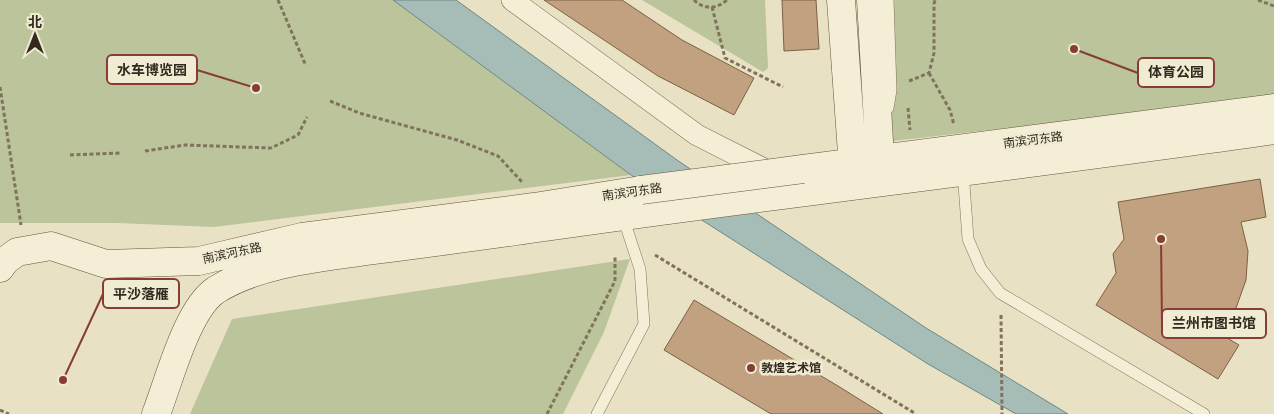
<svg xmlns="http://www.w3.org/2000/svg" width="1274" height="414" viewBox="0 0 1274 414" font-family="Georgia,'Noto Sans SC',serif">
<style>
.green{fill:#bbc49a}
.water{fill:#a5bcb7;stroke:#6e8884}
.building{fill:#c1a17f;stroke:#7c6146}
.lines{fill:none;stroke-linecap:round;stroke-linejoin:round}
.lane-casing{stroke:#80735d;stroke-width:12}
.street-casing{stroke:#80735d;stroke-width:22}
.secondary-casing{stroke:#625440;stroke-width:29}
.path{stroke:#80735d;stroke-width:3;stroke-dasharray:4 2.5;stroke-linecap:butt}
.lane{stroke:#f4eed6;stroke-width:11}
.street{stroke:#f4eed6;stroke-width:21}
.secondary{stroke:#f4eed6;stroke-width:28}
.secondary-bridge-casing{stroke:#625440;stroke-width:29;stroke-linecap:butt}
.secondary-bridge{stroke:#f4eed6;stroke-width:28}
.poi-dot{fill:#873c35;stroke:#f0ebd3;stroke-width:2}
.labels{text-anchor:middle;stroke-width:5;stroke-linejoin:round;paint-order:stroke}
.street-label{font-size:12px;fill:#322a1f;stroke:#f0ebd3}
.poi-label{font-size:12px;font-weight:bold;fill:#322a1f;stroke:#f0ebd3;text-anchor:start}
.leader{fill:none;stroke:#873c35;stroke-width:2}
.callout-dot{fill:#873c35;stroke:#f0ebd3;stroke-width:2}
.callout{fill:#f0ebd3;stroke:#873c35;stroke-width:2}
.callout-label{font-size:14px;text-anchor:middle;font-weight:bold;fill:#322a1f}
</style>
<rect width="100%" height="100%" fill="#e8e1c4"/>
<path class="green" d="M 0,0 L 393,0 L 631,175 L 214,227 L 118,223 L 0,223 Z
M 642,0 L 765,0 L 768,68 L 763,72 Z
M 872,0 L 1274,0 L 1274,98 L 875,143 Z
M 630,259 L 604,332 L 563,414 L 190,414 L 232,319 Z"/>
<path class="water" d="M 393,0 L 456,0 L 677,160 L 926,328 L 1068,414 L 1016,414 L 928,364 L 631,175 Z"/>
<path class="building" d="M 544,0 L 622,0 L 682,40 L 754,78 L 734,115 L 658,76 Z
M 782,0 L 816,0 L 819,49 L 784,51 Z
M 1260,179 L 1266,217 L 1241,222 L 1248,251 L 1246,280 L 1236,308 L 1217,332 L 1239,345 L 1218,379 L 1096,305 L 1116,273 L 1113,254 L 1124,239 L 1118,202 Z
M 694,300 L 838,386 L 883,414 L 771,414 L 664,350 Z"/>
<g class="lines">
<g class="lane-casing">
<path id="lane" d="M 888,108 L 891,90 L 888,0
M 963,171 L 968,239 L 981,269 L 1000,293 L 1204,414
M 597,414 L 644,324 L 640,269 L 623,217"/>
</g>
<g class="street-casing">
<path id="street" d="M 512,0 L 697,135 L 776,175"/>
</g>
<g class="secondary-casing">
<path id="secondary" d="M 841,0 L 854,181
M 871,0 L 881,177
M 803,169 L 1274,108
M 0,268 L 5,261 L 17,252 L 51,246 L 106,264 L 199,261 L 302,237 L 534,207 L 641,190
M 156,414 C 169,381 187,309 216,290 C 261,262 324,257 375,250 C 429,243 483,236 538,228 C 783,193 1029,165 1274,130"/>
</g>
<path class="path" d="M 278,0 L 306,66
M 694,0 C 704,10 717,9 727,0
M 1258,0 L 1274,6
M 712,7 L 725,58 L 783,87
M 929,73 L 950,110 L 954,125
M 909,81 L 929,73 L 934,53 L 934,4 L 935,0
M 0,87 L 21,225
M 330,101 L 359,113 L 457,140 L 498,156 L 523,183
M 908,108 L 910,130
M 145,151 L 185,145 L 271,148 L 298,135 L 307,117
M 70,155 L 122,153
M 655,255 L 916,414
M 1001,315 L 1002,414
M 0,410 L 9,414
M 547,414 L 615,281 L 615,256"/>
<use href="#lane" class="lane"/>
<use href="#street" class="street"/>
<use href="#secondary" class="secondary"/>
<g class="secondary-bridge-casing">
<path id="secondary-bridge" d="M 641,190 L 803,169"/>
</g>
<use href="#secondary-bridge" class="secondary-bridge"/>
</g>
<circle class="poi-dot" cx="751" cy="368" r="5"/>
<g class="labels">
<g class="street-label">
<text transform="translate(1033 140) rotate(-7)" y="4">南滨河东路</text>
<text transform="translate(632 192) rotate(-8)" y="4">南滨河东路</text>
<text transform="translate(232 253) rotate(-12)" y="4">南滨河东路</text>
</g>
<g class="poi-label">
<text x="761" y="372">敦煌艺术馆</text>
</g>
</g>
<path class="leader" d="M256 88L197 70M1074 49L1138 73M63 380L103 294M1161 239L1162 323"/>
<g class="callout-dot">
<circle cx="256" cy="88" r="5"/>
<circle cx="1074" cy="49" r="5"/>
<circle cx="63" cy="380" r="5"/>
<circle cx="1161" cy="239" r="5"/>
</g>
<g class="callout">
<rect x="107" y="55" width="90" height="29" rx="5"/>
<rect x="1138" y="58" width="76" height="29" rx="5"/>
<rect x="103" y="279" width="76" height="29" rx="5"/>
<rect x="1162" y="309" width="104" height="29" rx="5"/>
</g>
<g class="callout-label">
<text x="152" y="75">水车博览园</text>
<text x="1176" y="77">体育公园</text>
<text x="141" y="299">平沙落雁</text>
<text x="1214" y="328">兰州市图书馆</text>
</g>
<g transform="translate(35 35)" stroke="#f0ebd3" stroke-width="4" paint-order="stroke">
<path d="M0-4L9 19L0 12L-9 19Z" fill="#322a1f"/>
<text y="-8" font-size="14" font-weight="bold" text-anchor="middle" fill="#322a1f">北</text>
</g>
</svg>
